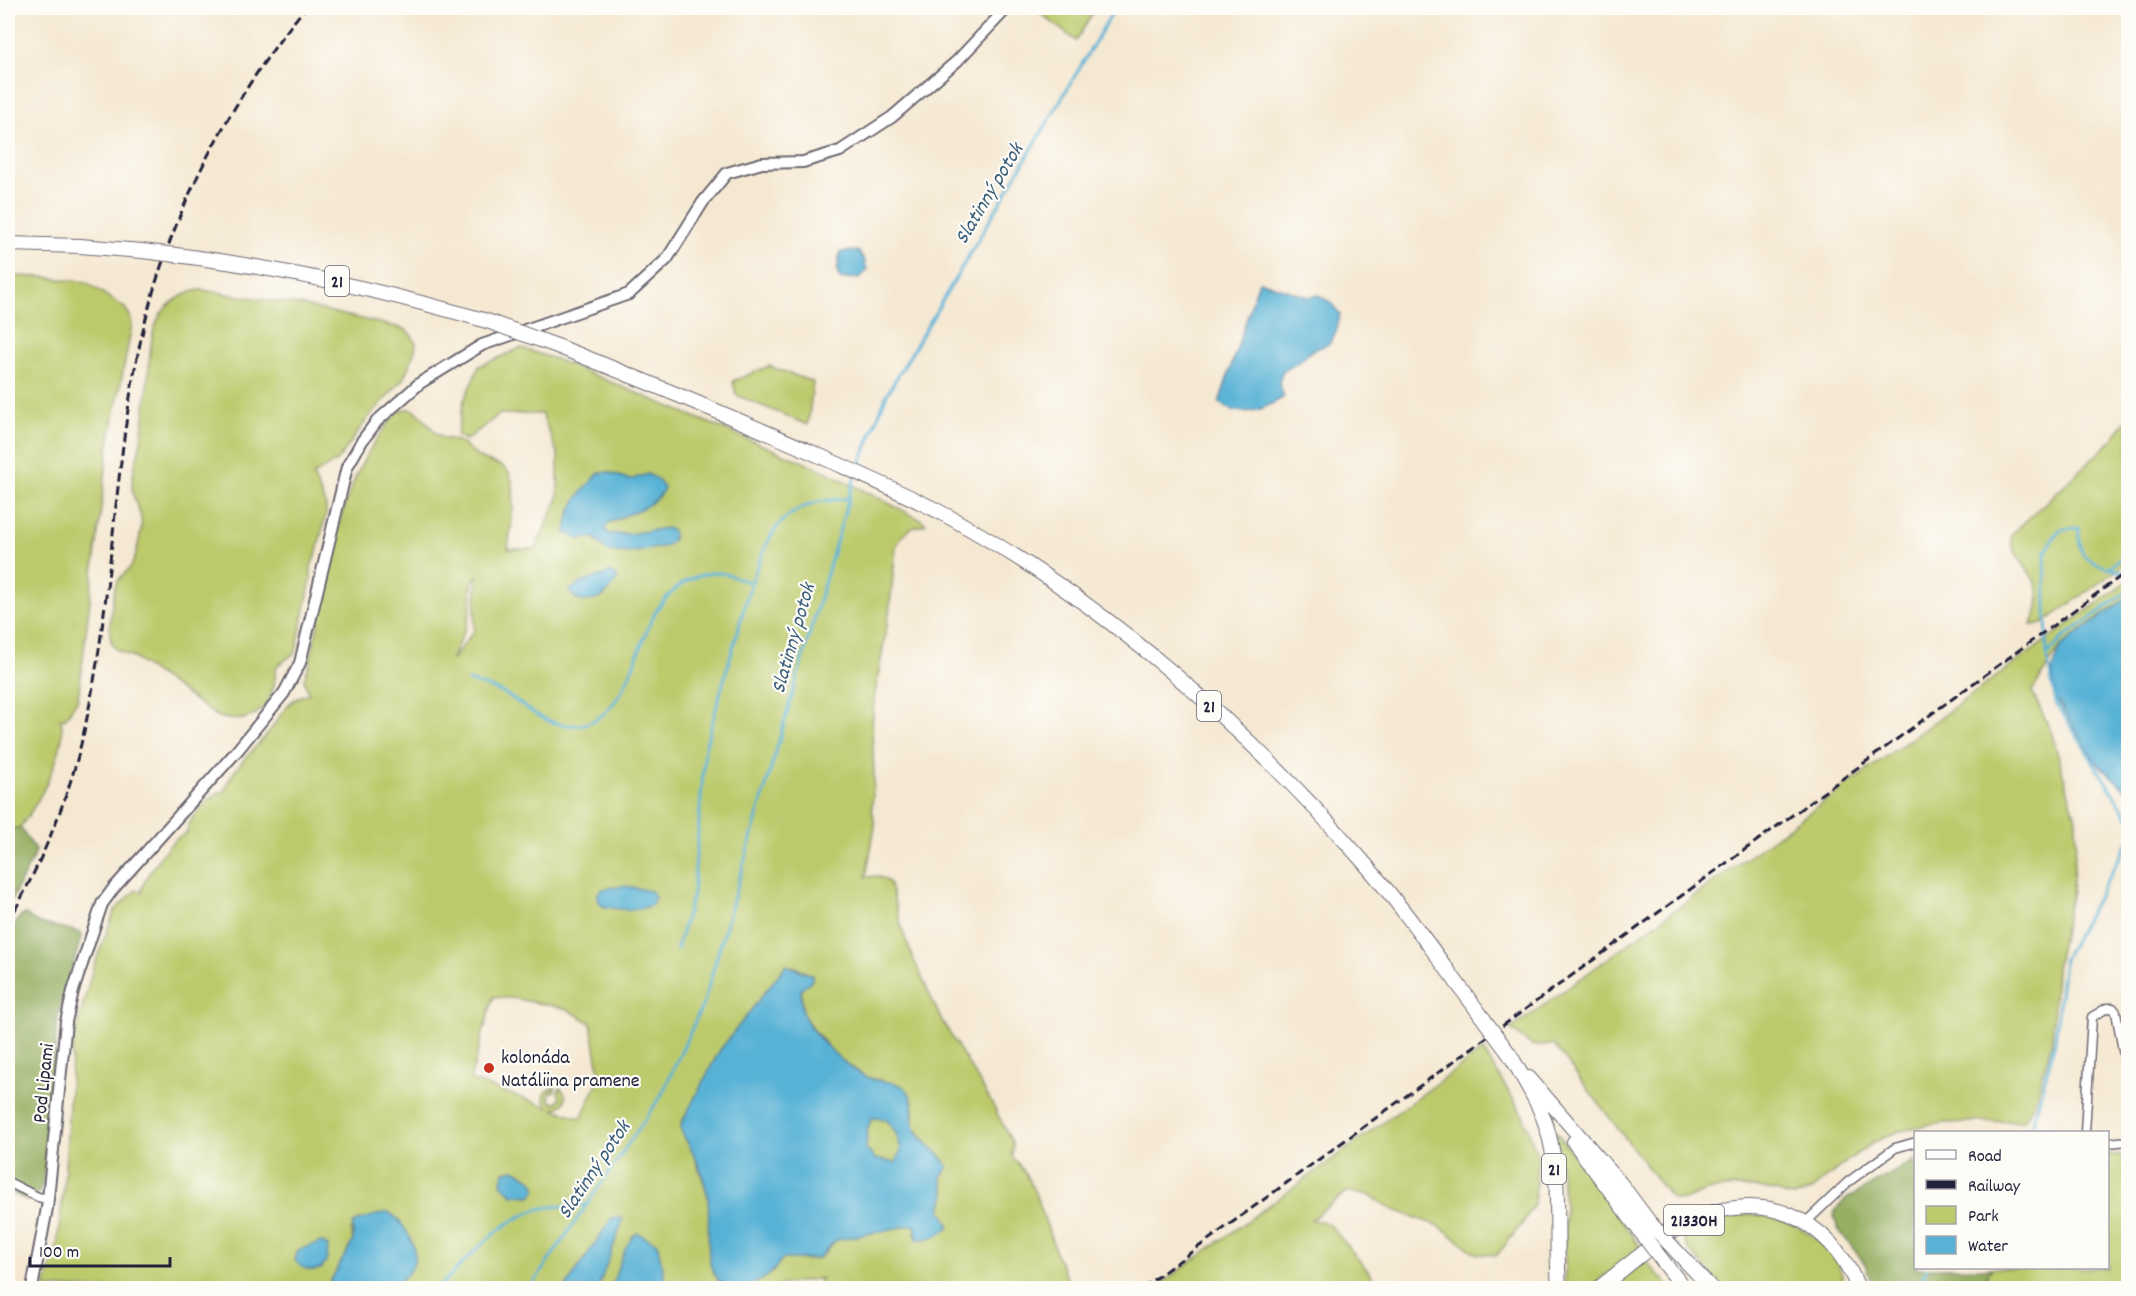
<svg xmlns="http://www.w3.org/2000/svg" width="2136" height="1296" viewBox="0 0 2136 1296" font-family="Dekko,sans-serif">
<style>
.green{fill:#bcca6c;stroke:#6f7654;stroke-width:1.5;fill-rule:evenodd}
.forest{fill:#95ae60;stroke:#5c684e;stroke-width:1.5}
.water{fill:#59b2d6;stroke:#3e6a88;stroke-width:1.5;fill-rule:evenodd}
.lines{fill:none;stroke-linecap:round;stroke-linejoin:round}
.stream{stroke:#59b2d6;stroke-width:3}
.minor-casing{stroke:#6c6770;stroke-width:11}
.tertiary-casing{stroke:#6c6770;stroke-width:14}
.primary-casing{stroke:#6c6770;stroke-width:16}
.trunk-casing{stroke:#6c6770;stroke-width:16}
.minor{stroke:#fff;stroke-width:8}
.tertiary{stroke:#fff;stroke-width:10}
.primary{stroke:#fff;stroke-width:14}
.trunk{stroke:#fff;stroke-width:14}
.rail{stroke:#22223b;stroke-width:3;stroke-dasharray:9 4.5;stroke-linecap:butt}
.primary-bridge-casing{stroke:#6c6770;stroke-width:16;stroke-linecap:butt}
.trunk-bridge-casing{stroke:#6c6770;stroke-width:16;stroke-linecap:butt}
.primary-bridge{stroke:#fff;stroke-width:14}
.trunk-bridge{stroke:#fff;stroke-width:14}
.poi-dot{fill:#c8321e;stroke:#fdfcf7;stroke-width:2}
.labels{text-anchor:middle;stroke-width:4.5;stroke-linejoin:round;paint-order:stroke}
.shield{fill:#fdfcf7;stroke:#646373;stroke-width:1.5}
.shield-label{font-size:18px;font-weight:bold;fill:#22223b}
.poi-label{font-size:20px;fill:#22223b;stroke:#fdfcf7;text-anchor:start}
.street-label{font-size:20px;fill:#22223b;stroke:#fdfcf7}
.water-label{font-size:21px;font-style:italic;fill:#385c79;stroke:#fdfcf7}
</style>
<rect width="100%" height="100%" fill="#fdfcf7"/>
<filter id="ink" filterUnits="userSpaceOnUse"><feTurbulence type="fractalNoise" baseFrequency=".0167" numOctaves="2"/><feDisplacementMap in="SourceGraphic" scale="12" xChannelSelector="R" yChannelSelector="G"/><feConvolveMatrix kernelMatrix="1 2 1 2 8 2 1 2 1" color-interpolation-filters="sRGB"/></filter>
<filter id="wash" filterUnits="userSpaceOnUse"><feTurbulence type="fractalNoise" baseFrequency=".008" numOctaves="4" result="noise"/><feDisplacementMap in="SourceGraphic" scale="24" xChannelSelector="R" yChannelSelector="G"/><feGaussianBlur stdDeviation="1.35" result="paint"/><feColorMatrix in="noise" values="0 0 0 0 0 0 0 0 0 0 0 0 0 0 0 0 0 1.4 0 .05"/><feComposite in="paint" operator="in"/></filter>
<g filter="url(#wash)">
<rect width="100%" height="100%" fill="#f5e8d2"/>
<path class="green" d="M 1034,8 L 1096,8 L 1076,41 Z
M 8,276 L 43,277 L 86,282 L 125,308 L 130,316 L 132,325 L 109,443 L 78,699 L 65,719 L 60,718 C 71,745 37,806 20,827 L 36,851 L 8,907 Z
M 202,290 L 305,306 L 405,329 L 412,336 L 416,343 L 415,350 L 404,378 L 368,418 L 341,456 L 334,463 L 313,475 L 326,506 L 326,515 L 316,555 L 311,566 L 311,580 L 296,652 L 277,666 C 274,673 276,681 273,689 C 265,716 242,725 217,716 L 131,656 C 126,654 118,652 114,647 C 105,635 113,601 115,586 C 118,578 124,575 129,569 C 136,561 139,540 141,530 C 144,513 132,501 132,486 C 132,471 137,459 140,446 C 143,428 145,409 147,391 C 150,368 148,341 158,319 C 166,303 186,291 202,290 Z
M 521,348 L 555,359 L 827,472 L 922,520 L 926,524 L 912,528 L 902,536 L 896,547 L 889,614 L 874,699 L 872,728 L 874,777 L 872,808 L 875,826 L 866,877 L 878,876 L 889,882 L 904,935 L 914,960 L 941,1019 L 989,1098 L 1013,1144 L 1012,1157 C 1042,1184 1049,1253 1073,1288 L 816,1288 L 821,1278 L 766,1288 L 667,1288 L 657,1243 L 633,1235 L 611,1288 L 598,1288 L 608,1259 L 578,1270 L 565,1288 L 392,1288 L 409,1271 L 383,1213 L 376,1217 L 358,1220 L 351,1230 L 353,1241 L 330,1282 L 334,1288 L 45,1288 L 57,1246 L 64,1184 L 73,1041 L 93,968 L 115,910 L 136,890 L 142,892 C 140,882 166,848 175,840 C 178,837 183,835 187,833 C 187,818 211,795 225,790 C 229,772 255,749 267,734 C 275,725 281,713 289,704 C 296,697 301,696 309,693 C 303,680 302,681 309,666 C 314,641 320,618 324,593 C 337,526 349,466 397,413 C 419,398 425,427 440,436 C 445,440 452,438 457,441 C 467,445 473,456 484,460 C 493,464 505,464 510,475 C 518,493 510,530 508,549 L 535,549 L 558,498 L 558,455 L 542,414 L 500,414 L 466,440 L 457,435 L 464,400 L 479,366 ZM 608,472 L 630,480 L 648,474 L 636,511 L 607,524 L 604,529 L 609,534 L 629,534 L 667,528 L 607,551 L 593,537 L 579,539 L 567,533 ZM 477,576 L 474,631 L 451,661 C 458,642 470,625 471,603 C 472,593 469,584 477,576 ZM 793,966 L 812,975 L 801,989 L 803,1012 L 806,1020 L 835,1055 L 866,1077 L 902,1086 L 913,1102 L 914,1127 L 928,1144 L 945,1161 L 945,1171 L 941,1177 L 945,1194 L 941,1209 L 949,1225 L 948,1229 L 915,1235 L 916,1226 L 911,1225 L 837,1240 C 829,1244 827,1253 820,1257 C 808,1263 794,1257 782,1259 C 778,1264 775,1270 770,1274 C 754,1287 737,1290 719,1283 L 708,1195 L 692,1149 L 683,1135 L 681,1124 L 720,1050 ZM 493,997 L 513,998 L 567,1009 L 591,1023 L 600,1077 L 581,1118 L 554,1109 C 565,1106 570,1096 560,1088 L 558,1091 L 560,1098 L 557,1103 L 553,1103 L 549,1098 L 550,1093 L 555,1090 L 555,1086 L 545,1092 L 544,1100 L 548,1107 L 470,1080 Z
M 769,366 L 813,382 L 808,425 L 736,395 L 733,381 Z
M 2128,417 L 2128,562 L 2042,624 L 2031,625 C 2059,577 2002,558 2012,534 L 2113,439 Z
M 2128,581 L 2128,597 L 2061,646 L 2032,691 L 2052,734 L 2076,819 L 2076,842 L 2072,890 L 2056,969 L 2052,1043 L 2034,1104 L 2024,1121 C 1974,1123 1918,1117 1873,1143 C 1851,1156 1830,1175 1810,1191 C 1791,1201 1788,1193 1770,1190 C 1755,1187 1739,1186 1724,1188 C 1716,1189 1707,1190 1701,1193 C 1689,1197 1683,1204 1671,1198 L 1554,1045 L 1531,1045 L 1511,1029 Z
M 1483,1050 L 1523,1115 L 1538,1157 L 1534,1205 L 1522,1224 L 1497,1255 L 1477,1254 L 1439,1226 L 1394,1210 L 1369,1195 L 1346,1192 L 1311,1220 L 1322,1221 L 1331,1226 L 1382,1288 L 1155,1288 Z
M 871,1118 L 886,1119 L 896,1133 L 902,1149 L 896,1163 L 875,1159 L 866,1149 L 867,1132 Z
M 1556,1131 L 1641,1248 L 1588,1288 L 1565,1288 L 1565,1211 Z
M 2108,1154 L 2123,1156 L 2124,1162 L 2128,1167 L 2128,1288 L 1982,1288 L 1988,1273 L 1992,1268 L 2108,1268 Z
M 1750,1214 C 1793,1217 1839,1243 1845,1288 L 1723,1288 L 1688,1249 L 1682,1235 L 1720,1218 Z
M 1646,1261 L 1670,1288 L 1610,1288 Z"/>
<path class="forest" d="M 20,827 L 36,851 L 8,907 L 8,830 Z
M 26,914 C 42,930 63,924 82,934 L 58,1015 L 43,1182 L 40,1191 L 27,1201 L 8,1190 L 8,938 L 19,917 Z
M 1915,1160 L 1916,1268 L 1992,1268 L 1988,1273 L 1982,1288 L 1873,1288 L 1865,1264 L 1838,1229 L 1834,1218 L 1835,1210 L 1846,1199 Z"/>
<path class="water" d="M 858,251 L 864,259 L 867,270 L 860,278 L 840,279 L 837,272 L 840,252 Z
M 1259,281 L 1308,297 L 1319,295 L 1330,302 L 1340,314 L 1337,330 L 1329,344 L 1311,351 L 1299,362 L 1282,372 L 1279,383 L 1284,397 C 1263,410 1241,420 1219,403 Z
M 608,472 L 630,480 L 648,474 L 657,479 L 664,488 C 655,509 625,513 607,524 L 605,530 L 609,534 L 629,534 L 667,528 L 673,531 L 673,540 L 666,546 L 631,553 L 607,551 L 594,537 L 579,539 L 566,533 C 568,504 581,492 599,473 Z
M 611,572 L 618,578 C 606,596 601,602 579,601 L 569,591 L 581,583 Z
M 2128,597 L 2128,792 L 2095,761 L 2056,698 L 2052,671 L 2061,646 Z
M 624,886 L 651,891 L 655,897 L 652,905 C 634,912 621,910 602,906 L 598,899 L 598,893 L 603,889 Z
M 786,965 L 812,975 L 812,980 L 801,989 C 801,996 801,1005 803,1012 C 808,1032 848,1069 867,1077 C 878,1083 897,1080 906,1089 C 917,1100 909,1117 915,1129 C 923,1145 941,1151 948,1167 L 941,1177 L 945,1194 L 941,1209 L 949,1225 L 949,1228 C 940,1235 928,1240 917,1239 L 916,1226 L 911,1225 L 837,1240 C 828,1245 825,1254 817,1259 L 782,1259 C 778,1263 776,1269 771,1273 C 761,1282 745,1289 733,1287 C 695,1281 714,1219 707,1193 C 704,1178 698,1162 691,1149 C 687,1140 680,1134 681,1124 L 720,1050 ZM 871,1118 L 886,1119 L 896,1133 L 901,1149 L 896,1163 L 875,1159 L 866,1149 L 867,1132 Z
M 514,1169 L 532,1180 L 536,1189 L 531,1196 L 513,1195 L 501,1184 L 504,1172 Z
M 388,1212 C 402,1219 418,1246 414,1262 C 411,1273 400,1281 392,1288 L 334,1288 L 330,1282 L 353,1241 L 353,1224 C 359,1219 380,1214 388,1212 Z
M 612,1218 L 622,1218 L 621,1226 L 598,1288 L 565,1288 Z
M 637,1233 L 657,1243 L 667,1288 L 611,1288 C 617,1273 624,1242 637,1233 Z
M 321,1242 L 328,1246 L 327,1259 L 322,1268 C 313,1273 300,1269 295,1260 L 298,1250 Z"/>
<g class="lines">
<path class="stream" d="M 859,467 L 886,396 L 1115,8
M 2128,552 L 2109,568 C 2083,559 2079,557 2079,528 L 2061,529 L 2056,534 L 2045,553 L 2047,656 L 2056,703 L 2128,817
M 2111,568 L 2128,575
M 2048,654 L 2063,638 L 2128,591
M 468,681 C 481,685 495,688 507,695 C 528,708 542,723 567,725 C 625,731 635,647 656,611 C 663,599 674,590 685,582 C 695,576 709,572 720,573 C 730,574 741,580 751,583 C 766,546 770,519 811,504 C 823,500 837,500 849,498
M 677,949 L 693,894 L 705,748 L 751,583
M 2032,1132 L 2034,1119 L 2055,1042 L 2064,959 L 2128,842
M 438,1288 C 467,1260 496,1223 536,1210 C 551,1205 571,1206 587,1205
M 530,1288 L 661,1096 L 704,1002 L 855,476
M 1918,1288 L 1927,1268"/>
</g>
</g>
<g filter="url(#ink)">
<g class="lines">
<g class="minor-casing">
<path id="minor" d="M 2085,1132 L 2092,1017 L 2107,1008 L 2113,1008 L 2116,1012 L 2128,1078
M 2108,1143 L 2128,1141
M 8,1182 L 38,1197 L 48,1199
M 1806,1222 L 1848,1182 L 1895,1148 L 1916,1142"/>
</g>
<g class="tertiary-casing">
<path id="tertiary" d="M 32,1288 L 47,1208 L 66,1022 L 73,991 L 102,904 L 113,889 L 236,752 L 284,693 L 300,663 L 347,467 L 362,441 L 377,421 L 420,383 L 482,345 L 629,294 L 667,259 L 703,202 L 727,173 L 762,163 L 803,162 L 840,151 L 892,117 L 957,61 L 1007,8"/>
</g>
<g class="primary-casing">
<path id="primary" d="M 8,244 L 80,246 L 142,251
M 184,256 C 287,269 387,292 487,321
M 557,346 C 645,381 733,417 820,456 C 864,476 909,495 951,518 C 1105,603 1244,726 1360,858 C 1402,906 1439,959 1477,1010"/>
</g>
<g class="trunk-casing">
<path id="trunk" d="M 1512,1058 C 1525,1082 1541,1106 1548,1132 C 1562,1182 1555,1237 1559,1288
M 1529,1078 L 1620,1183 L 1650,1223
M 1574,1142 L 1640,1231
M 1679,1254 L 1711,1288
M 1665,1264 L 1684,1288
M 1599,1288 C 1628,1266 1658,1238 1691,1221 C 1761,1187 1830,1217 1858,1288"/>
</g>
<use href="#minor" class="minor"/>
<use href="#tertiary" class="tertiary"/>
<use href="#primary" class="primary"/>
<use href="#trunk" class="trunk"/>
<path class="rail" d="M 8,923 C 37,870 62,815 78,756 C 112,626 111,485 138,353 C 164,225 223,109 305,8
M 1142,1288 L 2128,571"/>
<g class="primary-bridge-casing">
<path id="primary-bridge" d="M 142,251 L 184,256
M 487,321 L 557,346
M 1477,1010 L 1510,1055"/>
</g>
<g class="trunk-bridge-casing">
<path id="trunk-bridge" d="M 1650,1223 L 1679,1254
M 1640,1231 L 1665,1264"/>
</g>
<use href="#primary-bridge" class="primary-bridge"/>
<use href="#trunk-bridge" class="trunk-bridge"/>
</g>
</g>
<circle class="poi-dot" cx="489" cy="1068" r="6"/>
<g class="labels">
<g class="shield">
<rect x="325" y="266" width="24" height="30" rx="4.5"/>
<rect x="1197" y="691" width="24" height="30" rx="4.5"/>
<rect x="1542" y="1154" width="24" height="30" rx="4.5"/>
<rect x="1664" y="1205" width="60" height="30" rx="4.5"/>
</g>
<g class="shield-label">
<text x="337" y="287">21</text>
<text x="1209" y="712">21</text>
<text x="1554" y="1175">21</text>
<text x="1694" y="1226">21330H</text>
</g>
<g class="poi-label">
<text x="501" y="1063">kolonáda<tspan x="501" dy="23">Natáliina pramene</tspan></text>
</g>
<g class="street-label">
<text transform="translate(42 1083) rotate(-84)" y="7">Pod Lipami</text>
</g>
<g class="water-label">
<text transform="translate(988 193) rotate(-59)" y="7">Slatinný potok</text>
<text transform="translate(792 638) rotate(-74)" y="7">Slatinný potok</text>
<text transform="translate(593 1169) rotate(-56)" y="7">Slatinný potok</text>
</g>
</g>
<rect width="2136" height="1296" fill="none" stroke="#fdfcf7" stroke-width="30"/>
<rect x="1914" y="1131" width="195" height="138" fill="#fdfcf7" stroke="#a5a5ac" stroke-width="1.5"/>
<rect x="1926" y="1150" width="30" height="9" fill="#ffffff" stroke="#a5a5ac" stroke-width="1.5"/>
<text x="1968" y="1161" font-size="18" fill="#22223b">Road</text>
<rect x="1926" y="1180" width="30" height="9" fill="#22223b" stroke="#a5a5ac" stroke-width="1.5"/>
<text x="1968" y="1191" font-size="18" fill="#22223b">Railway</text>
<rect x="1926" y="1206" width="30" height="18" fill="#bcca6c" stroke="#a5a5ac" stroke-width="1.5"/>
<text x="1968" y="1221" font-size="18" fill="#22223b">Park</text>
<rect x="1926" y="1236" width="30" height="18" fill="#59b2d6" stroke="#a5a5ac" stroke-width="1.5"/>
<text x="1968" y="1251" font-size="18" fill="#22223b">Water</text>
<path d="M30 1257v9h140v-9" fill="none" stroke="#22223b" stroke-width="3"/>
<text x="39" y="1257" font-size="18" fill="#22223b" stroke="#fdfcf7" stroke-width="4.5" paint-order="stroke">100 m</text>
</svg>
